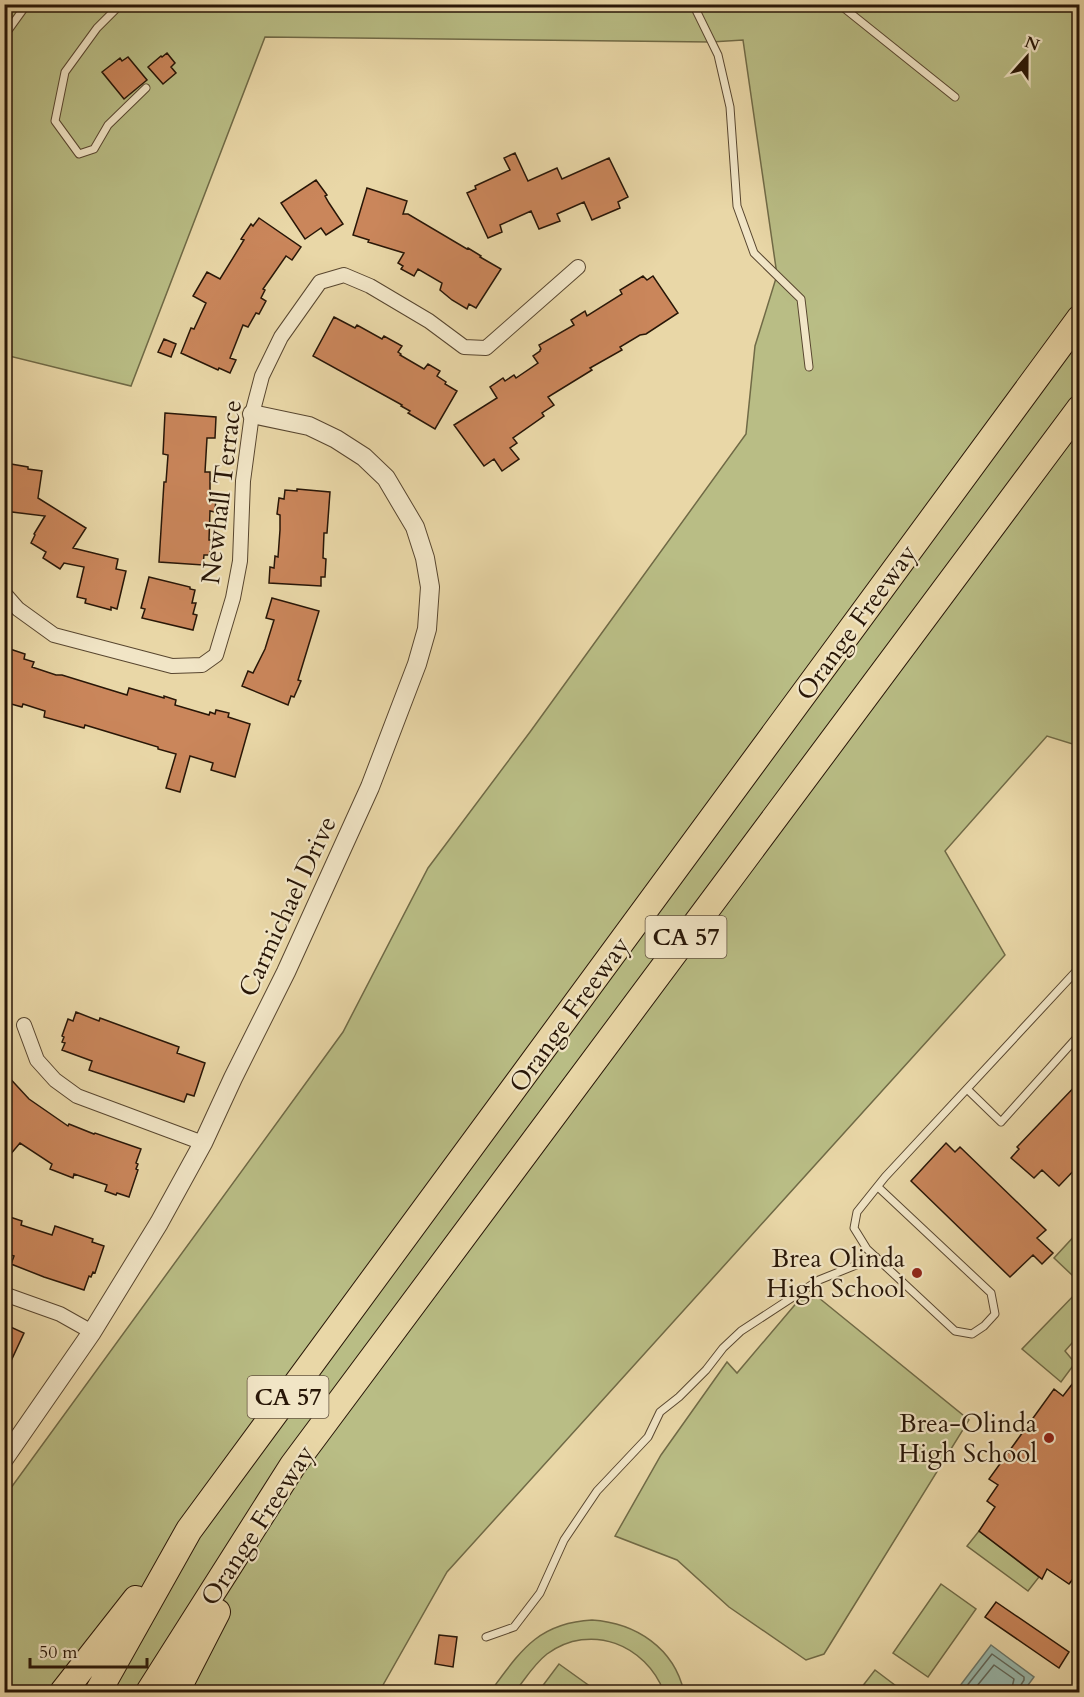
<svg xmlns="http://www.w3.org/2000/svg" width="1084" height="1697" viewBox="0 0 1084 1697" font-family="Cardo,serif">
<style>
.green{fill:#b9bd85;stroke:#706a46;stroke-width:1.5}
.water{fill:#98b8ac;stroke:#6b776a;stroke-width:1.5}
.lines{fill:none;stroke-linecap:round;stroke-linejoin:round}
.shore{stroke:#60675a;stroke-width:1.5}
.building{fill:#ca865b;stroke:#281607;stroke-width:1.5}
.service-casing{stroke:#58462f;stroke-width:9}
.minor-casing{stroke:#58462f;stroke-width:16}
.tertiary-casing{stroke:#58462f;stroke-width:20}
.motorway-casing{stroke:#281607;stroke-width:28}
.service{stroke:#f1e5c6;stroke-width:7}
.minor{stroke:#f1e5c6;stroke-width:14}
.tertiary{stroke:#f1e5c6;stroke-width:18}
.motorway{stroke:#e9d7a7;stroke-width:26}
.poi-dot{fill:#8f2418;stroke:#f1e5c6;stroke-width:2}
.labels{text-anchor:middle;stroke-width:4.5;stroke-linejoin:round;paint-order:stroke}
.shield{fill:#f1e5c6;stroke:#645440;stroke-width:1.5}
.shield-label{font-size:24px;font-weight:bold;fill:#281607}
.street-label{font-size:26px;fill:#281607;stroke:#f1e5c6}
.poi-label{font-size:26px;fill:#281607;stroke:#f1e5c6;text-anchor:end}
</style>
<rect width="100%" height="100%" fill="#e9d7a7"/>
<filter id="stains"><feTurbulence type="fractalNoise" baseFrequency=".00333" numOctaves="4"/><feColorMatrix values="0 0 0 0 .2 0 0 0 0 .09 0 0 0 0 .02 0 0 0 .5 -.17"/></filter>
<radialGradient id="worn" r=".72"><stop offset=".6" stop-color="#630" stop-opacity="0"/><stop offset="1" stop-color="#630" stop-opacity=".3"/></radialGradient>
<path class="green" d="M 4,5 L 1079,5 L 1079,746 L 1047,736 L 945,851 L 1005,955 L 447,1572 L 379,1692 L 5,1692 L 5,1496 L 343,1032 L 428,868 L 530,732 L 746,434 L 755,346 L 777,275 L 743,40 L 711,42 L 265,37 L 131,386 L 5,355 Z
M 1079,1231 L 1079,1269 L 1073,1276 L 1054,1258 Z
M 1079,1290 L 1079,1335 L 1065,1351 L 1075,1363 L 1061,1382 L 1022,1349 Z
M 819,1298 L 969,1420 L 824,1654 L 806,1660 L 729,1607 L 677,1560 L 615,1536 L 661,1455 L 727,1362 L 737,1373 L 799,1300 Z
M 979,1531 L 1039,1577 L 1028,1591 L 967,1546 Z
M 941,1584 L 976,1609 L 928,1677 L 893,1653 Z
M 592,1620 C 636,1623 674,1648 684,1692 L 664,1692 C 646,1645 591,1622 547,1654 C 534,1664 525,1679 515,1692 L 490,1692 C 520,1652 537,1623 592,1620 Z
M 559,1664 L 598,1692 L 538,1692 Z
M 875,1670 L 904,1692 L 858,1692 Z"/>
<path class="water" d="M 991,1645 L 1034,1677 L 1023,1692 L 958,1692 L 956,1691 Z"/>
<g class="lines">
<path class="shore" d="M 962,1692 L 992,1654 L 1024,1677 L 1024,1680 L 1019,1688 L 1018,1692
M 972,1692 L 994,1665 L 1014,1679 L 1011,1692"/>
</g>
<path class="building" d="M 167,53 L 175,63 L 171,67 L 176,73 L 163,84 L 148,67 L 161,56 L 162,57 Z
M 128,57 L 147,80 L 124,99 L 102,72 L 120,58 L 122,61 Z
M 515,153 L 528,181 L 557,168 L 562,179 L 609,158 L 628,197 L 618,202 L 620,208 L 592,220 L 584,202 L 557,214 L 560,221 L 539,229 L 531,211 L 500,225 L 502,232 L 488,238 L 467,193 L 476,189 L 475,186 L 510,170 L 504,158 Z
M 316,180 L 327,195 L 325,196 L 329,203 L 343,224 L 326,235 L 321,228 L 305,239 L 281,203 Z
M 367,188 L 407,201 L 403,214 L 408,214 L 467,249 L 468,248 L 481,256 L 480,257 L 501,269 L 476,308 L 469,304 L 467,309 L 452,300 L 440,290 L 442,283 L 418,269 L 414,276 L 401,269 L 403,266 L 398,263 L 404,253 L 368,242 L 369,240 L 353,235 Z
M 259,218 L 301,247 L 292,260 L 286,256 L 263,289 L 265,290 L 261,298 L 266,301 L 259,314 L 256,313 L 248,327 L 243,325 L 230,358 L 236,360 L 230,373 L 219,368 L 218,370 L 181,353 L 191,328 L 194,329 L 206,303 L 193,296 L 207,272 L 220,279 L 244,240 L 241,239 L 251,224 L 253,226 Z
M 643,276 L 647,280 L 653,276 L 678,313 L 646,334 L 640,335 L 620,347 L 622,350 L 590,368 L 592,370 L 548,397 L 554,405 L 542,413 L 544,416 L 513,438 L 517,443 L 510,448 L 519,459 L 502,471 L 494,459 L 484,466 L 454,425 L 497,398 L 490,387 L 503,378 L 505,381 L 514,375 L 516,378 L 538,363 L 533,356 L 540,351 L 540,350 L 541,349 L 539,345 L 574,325 L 571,320 L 585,311 L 587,316 L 622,294 L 620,290 Z
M 334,317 L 355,328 L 357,325 L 382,339 L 384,336 L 402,346 L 398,352 L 401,354 L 400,355 L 424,369 L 428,364 L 440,371 L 437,376 L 446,382 L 445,384 L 457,391 L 435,429 L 408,413 L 410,411 L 401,406 L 402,405 L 313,356 Z
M 164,339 L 176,344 L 171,357 L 158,352 Z
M 165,413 L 216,417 L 215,438 L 207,438 L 205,472 L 210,472 L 210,496 L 216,497 L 215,512 L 210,511 L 209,540 L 211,540 L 210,555 L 204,555 L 203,565 L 159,562 L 164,482 L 166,482 L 168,455 L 163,454 Z
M 11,464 L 28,467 L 28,469 L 42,471 L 38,498 L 86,528 L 73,548 L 118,559 L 116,569 L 126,571 L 117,609 L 111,607 L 111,610 L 85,603 L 86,599 L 77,597 L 84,567 L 64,563 L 60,569 L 43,558 L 46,552 L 31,543 L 35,535 L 34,534 L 45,516 L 4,511 L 4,466 L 10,467 Z
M 297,489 L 330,492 L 327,533 L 324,533 L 323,558 L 326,559 L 325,577 L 321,577 L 321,586 L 269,583 L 270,567 L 274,568 L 275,556 L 278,557 L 280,530 L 280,515 L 277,514 L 279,498 L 284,499 L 285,490 L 297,491 Z
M 149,577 L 190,587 L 190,589 L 195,590 L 192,603 L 196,603 L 193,614 L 197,615 L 193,630 L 142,618 L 145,609 L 141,608 Z
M 272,598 L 319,611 L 298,680 L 301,681 L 294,697 L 291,696 L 288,705 L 242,686 L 248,671 L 253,673 L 265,649 L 274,620 L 266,618 Z
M 10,649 L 25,654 L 24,659 L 34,662 L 32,667 L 56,675 L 62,675 L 127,695 L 129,688 L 164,698 L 164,696 L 176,700 L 175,705 L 209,715 L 210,712 L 215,714 L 216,710 L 229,713 L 228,717 L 250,724 L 235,777 L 211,770 L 213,763 L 190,756 L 180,792 L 166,788 L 176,754 L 158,749 L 158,747 L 85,725 L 84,728 L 44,717 L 45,711 L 23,704 L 22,707 L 4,702 L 4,669 Z
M 76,1012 L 99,1021 L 100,1018 L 179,1047 L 177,1053 L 205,1063 L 194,1096 L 187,1094 L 184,1102 L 89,1070 L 92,1061 L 62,1050 L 65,1043 L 62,1042 L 64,1037 L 62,1036 L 68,1019 L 73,1021 Z
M 4,1072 L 29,1099 L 68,1126 L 69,1124 L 94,1134 L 95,1133 L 141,1149 L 136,1163 L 138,1164 L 136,1169 L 138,1170 L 129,1197 L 117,1193 L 116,1195 L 105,1191 L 107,1185 L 74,1174 L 73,1178 L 50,1169 L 52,1164 L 20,1143 L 4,1162 Z
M 1080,1081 L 1080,1164 L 1059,1186 L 1042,1170 L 1034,1178 L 1011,1158 L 1019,1149 L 1017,1147 Z
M 946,1143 L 955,1152 L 960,1147 L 1046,1230 L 1037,1238 L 1053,1253 L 1042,1264 L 1033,1255 L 1010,1277 L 911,1181 Z
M 4,1215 L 22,1221 L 21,1225 L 52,1235 L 55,1226 L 93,1239 L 92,1242 L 104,1246 L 95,1273 L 93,1272 L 91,1277 L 89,1276 L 84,1290 L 44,1277 L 11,1264 L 14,1256 L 4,1253 Z
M 4,1324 L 24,1333 L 4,1376 Z
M 1080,1374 L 1080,1570 L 1069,1584 L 1047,1569 L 1042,1579 L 979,1531 L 995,1507 L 987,1501 L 998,1485 L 989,1479 L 1054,1389 L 1063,1396 Z
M 996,1602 L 1069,1652 L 1059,1668 L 985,1617 Z
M 439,1635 L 457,1637 L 453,1667 L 435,1664 Z"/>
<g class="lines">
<g class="service-casing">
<path id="service" d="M 121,4 L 97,28 L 65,72 L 55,121 L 79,154 L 94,149 L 108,125 L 146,88
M 693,4 L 718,55 L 730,107 L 737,206 L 754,253 L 801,299 L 809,367
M 839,4 L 955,97
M 4,36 L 27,4
M 967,1089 L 1001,1122 L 1080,1034
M 878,1187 L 991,1293 L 995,1314 L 984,1326 L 972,1334 L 955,1331 L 867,1249 L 854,1228 L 857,1212 L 885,1177 L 1080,967
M 486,1637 L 514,1627 L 540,1593 L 564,1540 L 597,1491 L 648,1437 L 660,1412 L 679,1397 L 706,1370 L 723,1348 L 741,1331 L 819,1280 L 876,1257"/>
</g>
<g class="minor-casing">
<path id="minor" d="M 4,593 L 18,609 L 54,635 L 172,666 L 202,665 L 216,655 L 233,598 L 240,561 L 243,481 L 252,414 L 262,376 L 281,337 L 320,282 L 344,275 L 370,286 L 429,321 L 464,347 L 486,348 L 578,267
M 24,1025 L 37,1060 L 55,1080 L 77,1096 L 203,1143
M 4,1294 L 60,1314 L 92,1332"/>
</g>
<g class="tertiary-casing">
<path id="tertiary" d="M 4,1459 L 92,1332 L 159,1223 L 203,1143 L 233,1078 L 286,972 L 370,787 L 417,664 L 427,629 L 430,587 L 425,558 L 415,527 L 386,478 L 364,457 L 336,439 L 309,426 L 252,414"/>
</g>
<g class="motorway-casing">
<path id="motorway" d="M 63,1692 L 136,1599
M 98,1692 L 189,1530 L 1080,318
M 149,1692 L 293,1465 L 1080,408
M 176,1692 L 217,1612"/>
</g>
<use href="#service" class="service"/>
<use href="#minor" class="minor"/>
<use href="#tertiary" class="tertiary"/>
<use href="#motorway" class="motorway"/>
</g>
<g class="poi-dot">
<circle cx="917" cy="1273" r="6"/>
<circle cx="1049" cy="1438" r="6"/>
</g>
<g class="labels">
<g class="shield">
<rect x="645.5" y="916" width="81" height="42" rx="4.5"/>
<rect x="247.5" y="1376" width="81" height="42" rx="4.5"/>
</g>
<g class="shield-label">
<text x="686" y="945">CA 57</text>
<text x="288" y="1405">CA 57</text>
</g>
<g class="street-label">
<text transform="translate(221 492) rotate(-83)" y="9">Newhall Terrace</text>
<text transform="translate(856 622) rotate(-54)" y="9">Orange Freeway</text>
<text transform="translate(287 906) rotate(-65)" y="9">Carmichael Drive</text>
<text transform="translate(569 1014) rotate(-54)" y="9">Orange Freeway</text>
<text transform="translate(257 1525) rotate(-57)" y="9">Orange Freeway</text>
</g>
<g class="poi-label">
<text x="905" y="1267">Brea Olinda<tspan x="905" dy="30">High School</tspan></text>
<text x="1037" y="1432">Brea-Olinda<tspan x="1037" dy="30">High School</tspan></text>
</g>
</g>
<rect width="1084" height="1697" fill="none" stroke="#e9d7a7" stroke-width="24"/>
<rect x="6" y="6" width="1072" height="1685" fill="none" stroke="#281607" stroke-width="3"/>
<rect x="12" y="12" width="1060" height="1673" fill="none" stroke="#281607" stroke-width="1.5"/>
<g transform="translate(1027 57) rotate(21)" stroke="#f1e5c6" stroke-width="4.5" paint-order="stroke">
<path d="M0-4.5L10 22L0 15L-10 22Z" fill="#281607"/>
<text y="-9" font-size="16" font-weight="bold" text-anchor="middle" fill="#281607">N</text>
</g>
<path d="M30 1658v9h117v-9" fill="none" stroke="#281607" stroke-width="3"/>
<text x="39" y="1658" font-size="18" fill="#281607" stroke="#f1e5c6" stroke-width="4.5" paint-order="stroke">50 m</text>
<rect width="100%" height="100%" filter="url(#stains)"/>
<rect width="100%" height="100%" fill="url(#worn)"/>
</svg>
